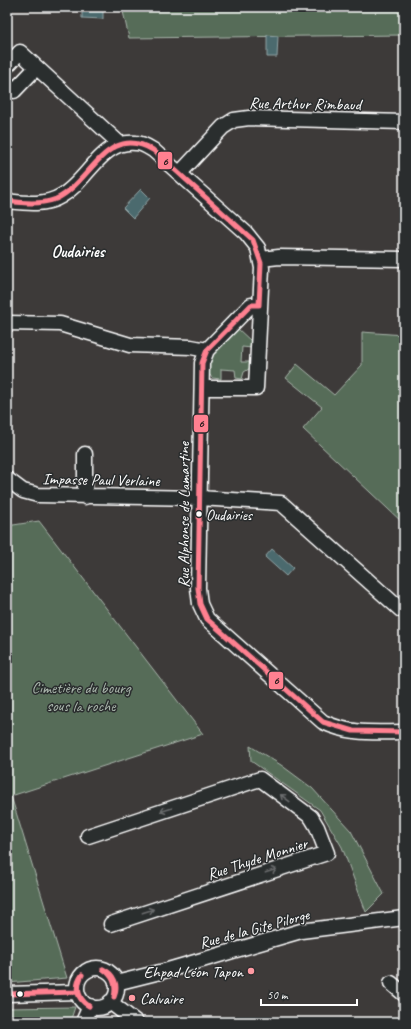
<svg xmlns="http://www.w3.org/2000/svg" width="411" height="1029" viewBox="0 0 411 1029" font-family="Caveat,sans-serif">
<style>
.green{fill:#566c58;stroke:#aab6ac}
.water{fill:#4b6a6e;stroke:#93a6a8}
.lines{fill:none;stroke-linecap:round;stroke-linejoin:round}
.minor-casing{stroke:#fff;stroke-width:17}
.minor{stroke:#2a2d2e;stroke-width:14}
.bus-1-casing{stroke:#2a2d2e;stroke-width:8}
.bus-1{stroke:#ff8090;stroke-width:5}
.oneway{stroke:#6a6c6d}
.bus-dot{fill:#fff;stroke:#2a2d2e;stroke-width:1.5}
.poi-dot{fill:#ff9aa2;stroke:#2a2d2e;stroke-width:1.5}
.labels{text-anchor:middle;stroke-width:3;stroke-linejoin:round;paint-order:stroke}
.bus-label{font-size:15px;fill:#fff;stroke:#2a2d2e;text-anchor:start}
.street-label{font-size:16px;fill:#fff;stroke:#2a2d2e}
.park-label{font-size:16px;fill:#aab6ac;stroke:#2a2d2e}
.poi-label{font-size:16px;fill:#fff;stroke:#2a2d2e;text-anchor:end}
.neighbourhood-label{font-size:17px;font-weight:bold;fill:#fff;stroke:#2a2d2e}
.line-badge{stroke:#2a2d2e;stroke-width:1.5}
.pale-badge-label{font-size:11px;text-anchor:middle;font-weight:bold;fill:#111}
</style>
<rect width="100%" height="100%" fill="#3d3a39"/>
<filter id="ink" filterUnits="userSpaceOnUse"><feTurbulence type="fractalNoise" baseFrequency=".025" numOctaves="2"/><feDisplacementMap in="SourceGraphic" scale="8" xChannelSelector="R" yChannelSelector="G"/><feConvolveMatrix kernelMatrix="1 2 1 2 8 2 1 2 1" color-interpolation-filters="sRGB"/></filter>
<g filter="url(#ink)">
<path class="green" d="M 122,7 L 404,7 L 404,35 L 129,38 Z
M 237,328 L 252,342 L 252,348 L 242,347 L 241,362 L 252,362 L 252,367 L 244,372 L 242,379 L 236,378 L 235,370 L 221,369 L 221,379 L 212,378 L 208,372 L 209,359 Z
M 362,332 L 404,335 L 404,524 L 303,429 L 322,407 L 286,378 L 297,364 L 334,395 L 362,365 Z
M 39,521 L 203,734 L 11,796 L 67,978 L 7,983 L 7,526 Z
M 250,746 L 281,765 L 312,788 L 351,831 L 384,894 L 366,912 L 342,847 L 320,810 L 251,761 Z
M 75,1007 L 70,1022 L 7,1022 L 7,1008 Z"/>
<path class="water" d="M 82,9 L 103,10 L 103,19 L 82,18 Z
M 267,35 L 278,36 L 277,57 L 267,57 Z
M 141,189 L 150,198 L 133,218 L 123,208 Z
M 272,549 L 293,568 L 286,576 L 265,557 Z"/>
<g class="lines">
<g class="minor-casing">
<path id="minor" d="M 7,66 L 20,52 L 120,144
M 7,84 L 14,91 L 36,68
M 180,173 L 223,127 L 234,120 L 249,118 L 404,122
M 7,201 C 25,203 45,206 61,196 C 88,181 101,139 136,143 C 142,143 148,147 153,150 L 246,233 L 258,248 L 262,268 L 256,388 L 202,388
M 261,259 L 279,257 L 404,259
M 259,305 L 251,305 L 207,350 L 202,363 L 198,588 L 200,604 L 207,619 L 323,722 C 351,735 374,732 404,732
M 7,323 L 60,324 L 130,345 L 191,347 L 207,350
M 7,479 L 23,491 L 38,495 L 199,498 L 281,503 L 401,610 L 404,611
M 85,497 L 85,454
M 88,836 L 260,779 L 311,817 L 317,827 L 327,853 L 111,924
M77 988a20 20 0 1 1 40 0a20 20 0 1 1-40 0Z
M 116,983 L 168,970 L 301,931 L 404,918
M 391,983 L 404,994
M 7,994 L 77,992
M 110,1002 L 136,1022
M 83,1022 L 90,1006"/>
</g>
<use href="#minor" class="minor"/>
<g class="bus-1-casing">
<path id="bus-1" d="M 7,201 C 23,203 40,205 56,199 C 90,184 107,122 153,150 L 253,240 L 261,263 L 259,305
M 259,305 L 251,305 L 207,350 L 202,363 L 198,588 L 200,604 L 207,619 L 323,722 L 353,731 L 404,732
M 103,969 C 114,974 119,985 114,997
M 103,969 C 113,976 117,984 114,997
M 82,975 C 76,987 77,998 89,1006
M 82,975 C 74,986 76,999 89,1006
M 7,994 L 77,992"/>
</g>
<use href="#bus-1" class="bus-1"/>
</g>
<defs><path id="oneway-shaft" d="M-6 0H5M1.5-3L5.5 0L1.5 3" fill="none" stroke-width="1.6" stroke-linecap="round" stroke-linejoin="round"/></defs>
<g class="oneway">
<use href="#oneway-shaft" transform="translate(285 798) rotate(-143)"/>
<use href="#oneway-shaft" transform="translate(166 810) rotate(162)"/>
<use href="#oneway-shaft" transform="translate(271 871) rotate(-18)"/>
<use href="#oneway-shaft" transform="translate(148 911) rotate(-18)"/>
</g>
</g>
<g class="bus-dot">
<circle cx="199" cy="514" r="3.5"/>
<circle cx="20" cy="994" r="3.5"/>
</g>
<g class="poi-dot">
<circle cx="251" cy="971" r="4"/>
<circle cx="132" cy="998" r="4"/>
</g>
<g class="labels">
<g class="bus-label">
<text x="206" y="520">Oudairies</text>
</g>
<g class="street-label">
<text transform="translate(305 103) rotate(1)" y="6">Rue Arthur Rimbaud</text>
<text transform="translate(101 479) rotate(1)" y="6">Impasse Paul Verlaine</text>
<text transform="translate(183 515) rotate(-90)" y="6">Rue Alphonse de Lamartine</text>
<text transform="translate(257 858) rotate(-18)" y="6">Rue Thyde Monnier</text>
<text transform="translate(254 928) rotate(-15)" y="6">Rue de la Gite Pilorge</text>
</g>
<g class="park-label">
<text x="81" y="693">Cimetière du bourg<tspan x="81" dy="18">sous la roche</tspan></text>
</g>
<g class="poi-label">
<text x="243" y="977">Ehpad Léon Tapon</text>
<text x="140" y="1004" text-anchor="start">Calvaire</text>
</g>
<g class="neighbourhood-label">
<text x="78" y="257">Oudairies</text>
</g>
</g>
<g class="line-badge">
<rect x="157" y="151" width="16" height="19" rx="4" fill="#ff8090"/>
<rect x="193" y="414" width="16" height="19" rx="4" fill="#ff8090"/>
<rect x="268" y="671" width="16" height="19" rx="4" fill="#ff8090"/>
</g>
<g class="pale-badge-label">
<text x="165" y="165">6</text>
<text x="201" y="427">6</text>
<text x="276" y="684">6</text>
</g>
<rect width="411" height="1029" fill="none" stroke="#2a2d2e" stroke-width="24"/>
<rect x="12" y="12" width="387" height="1005" fill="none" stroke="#fff" stroke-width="1.5" filter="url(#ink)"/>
<path d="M261 999v6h96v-6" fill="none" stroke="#ffffff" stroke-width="2"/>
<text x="267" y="999" font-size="12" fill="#ffffff" stroke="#2a2d2e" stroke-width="3" paint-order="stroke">50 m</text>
</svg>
